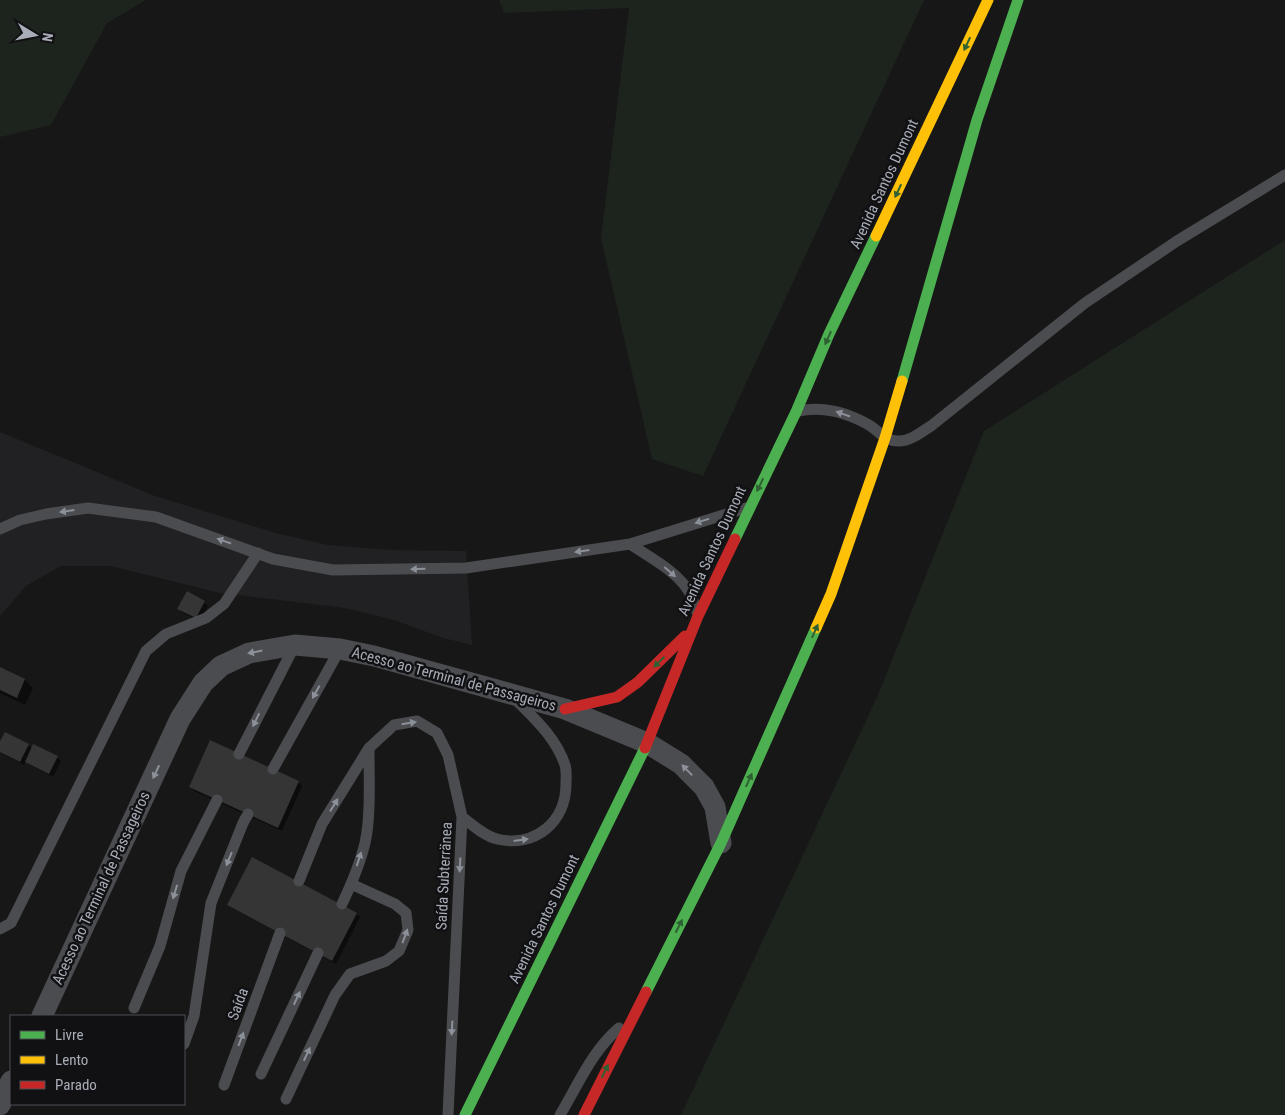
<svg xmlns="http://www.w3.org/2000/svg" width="1285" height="1115" viewBox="0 0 1285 1115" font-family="'Roboto Condensed',sans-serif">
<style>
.built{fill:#212123}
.green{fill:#1d241e}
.shadow{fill:#0007}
.building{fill:#353536}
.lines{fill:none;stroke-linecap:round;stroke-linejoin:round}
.lane{stroke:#4b4c50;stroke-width:11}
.street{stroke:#4b4c50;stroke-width:21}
.fast{stroke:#4caf50;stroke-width:11}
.slow{stroke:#ffc107;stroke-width:11}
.jam{stroke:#c62828;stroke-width:11}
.oneway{fill:#2e6032}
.oneway2{fill:#8c9099}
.labels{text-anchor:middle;stroke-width:5;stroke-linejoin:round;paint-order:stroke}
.street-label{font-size:15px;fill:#a8adb8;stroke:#111113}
</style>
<rect width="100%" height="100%" fill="#171717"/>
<path class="built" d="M 0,432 L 155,496 L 276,533 L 328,545 L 393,550 L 466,551 L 472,645 L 443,638 L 394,620 L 345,608 L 220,593 L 111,566 L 61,566 L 26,586 L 0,616 Z"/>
<path class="green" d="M 0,0 L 146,0 L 107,23 L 51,125 L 0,137 Z
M 499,0 L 924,0 L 703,476 L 652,459 L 601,238 L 629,8 L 504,13 Z
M 1285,240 L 1285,1115 L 681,1115 L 878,695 L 984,431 Z"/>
<path class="shadow" d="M 204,602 L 208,606 L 200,621 L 183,613 L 179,609 Z
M 0,668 L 25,680 L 33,688 L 25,705 L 0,693 Z
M 0,744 L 28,745 L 32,749 L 57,757 L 61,761 L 53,777 L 30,765 L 26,761 L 24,765 L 1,753 Z
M 298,782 L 302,786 L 282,831 L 194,791 L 191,787 Z
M 228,904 L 356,914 L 360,917 L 336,964 L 232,908 Z"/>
<path class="building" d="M 187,591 L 205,601 L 196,618 L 177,609 Z
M 0,667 L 25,679 L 17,698 L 0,690 Z
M 5,732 L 29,744 L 20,762 L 0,752 L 0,741 Z
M 210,740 L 299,781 L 278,828 L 189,787 Z
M 33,744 L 58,756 L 49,774 L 25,762 Z
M 252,857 L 357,913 L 332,961 L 227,905 Z"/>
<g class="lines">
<path class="lane" d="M 798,411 C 823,406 846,412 869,425 C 879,431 886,442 899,441 C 911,441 921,432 931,426 L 1085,303 L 1177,241 L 1285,175
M 0,529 L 20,520 L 46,514 L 88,508 L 156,517 L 273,559 L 333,570 L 466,568 L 630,544 L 746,508
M 630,544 C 649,557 675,570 688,590 C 692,596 694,605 697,612
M 239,754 L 295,645
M 273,769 L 340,649
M 462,817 C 473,825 484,836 497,839 C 535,848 566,822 566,784 C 566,778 567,771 565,765 C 556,738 535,719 515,699
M 299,881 L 322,824 L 369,748 L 394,725 L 417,721 L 437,733 L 448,755 L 462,817 L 448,1115
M 342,904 C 351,885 360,864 365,843 C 371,817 369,777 369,750
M 0,929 L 11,923 L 146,651 L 166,634 L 206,618 L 224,604 L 258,553
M 134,1008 L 160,946 L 181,871 L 217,800
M 184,1044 L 194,1016 L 211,903 L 243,823 L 248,814
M 261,1074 L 318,953
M 224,1085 L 280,933
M 286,1099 L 335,995 L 350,974 L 386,961 L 399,951 L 408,930 L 406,913 L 395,904 L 351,884
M 560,1115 C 578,1085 592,1051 619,1028"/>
<path class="street" d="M 42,1016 L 180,719 L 203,683 L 221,666 L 249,653 L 295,645 L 340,649 L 374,656 L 565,709 L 647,743 L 681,764 L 704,787 L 715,807 L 721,843
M 0,1105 L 11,1081"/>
<path class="fast" d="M 902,381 L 977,120 L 1018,0
M 735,539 L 796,412 L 829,334 L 876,236
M 646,992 L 721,843 L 816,628
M 465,1115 L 645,748"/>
<path class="slow" d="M 876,236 L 988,0
M 816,628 L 831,594 L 885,438 L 902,381"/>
<path class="jam" d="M 565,709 L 617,697 L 638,682 L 685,636
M 645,748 L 698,616 L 735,539
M 584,1115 L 646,992"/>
</g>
<defs><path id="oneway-solid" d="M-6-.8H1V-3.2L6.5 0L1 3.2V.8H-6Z" transform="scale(1.25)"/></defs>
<g class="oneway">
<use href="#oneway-solid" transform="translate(967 44) rotate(115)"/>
<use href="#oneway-solid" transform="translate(898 191) rotate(115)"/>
<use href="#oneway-solid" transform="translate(828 338) rotate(114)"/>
<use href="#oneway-solid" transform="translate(760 485) rotate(116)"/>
<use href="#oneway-solid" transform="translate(815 631) rotate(-66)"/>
<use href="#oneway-solid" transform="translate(659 662) rotate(136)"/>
<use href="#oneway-solid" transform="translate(749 780) rotate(-66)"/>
<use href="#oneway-solid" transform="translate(679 926) rotate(-63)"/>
<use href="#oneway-solid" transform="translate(605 1071) rotate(-64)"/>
</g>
<g class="oneway2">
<use href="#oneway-solid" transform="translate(843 414) rotate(-161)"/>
<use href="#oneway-solid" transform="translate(67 511) rotate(172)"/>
<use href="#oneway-solid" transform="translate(702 521) rotate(162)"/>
<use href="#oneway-solid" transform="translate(224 541) rotate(-161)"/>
<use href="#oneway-solid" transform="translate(582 551) rotate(172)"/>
<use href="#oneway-solid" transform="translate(418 569) rotate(179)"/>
<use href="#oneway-solid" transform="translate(670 572) rotate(41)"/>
<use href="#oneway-solid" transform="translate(255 652) rotate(169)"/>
<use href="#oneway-solid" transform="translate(316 692) rotate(119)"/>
<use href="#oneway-solid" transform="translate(256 720) rotate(116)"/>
<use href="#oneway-solid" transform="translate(409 723) rotate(-9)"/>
<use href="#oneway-solid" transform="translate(687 770) rotate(-134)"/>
<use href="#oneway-solid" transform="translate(156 772) rotate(115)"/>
<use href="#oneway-solid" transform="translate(334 805) rotate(-58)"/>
<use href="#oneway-solid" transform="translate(521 840) rotate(-8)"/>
<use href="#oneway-solid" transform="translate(229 859) rotate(112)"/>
<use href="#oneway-solid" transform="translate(359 859) rotate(-72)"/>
<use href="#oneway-solid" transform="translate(460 865) rotate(93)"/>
<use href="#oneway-solid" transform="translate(175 892) rotate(107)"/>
<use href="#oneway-solid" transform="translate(405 936) rotate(-70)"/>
<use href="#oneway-solid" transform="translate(297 998) rotate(-65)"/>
<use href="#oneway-solid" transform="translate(452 1028) rotate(93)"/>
<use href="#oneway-solid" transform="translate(241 1039) rotate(-69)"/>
<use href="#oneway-solid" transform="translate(307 1054) rotate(-65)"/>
</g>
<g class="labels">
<g class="street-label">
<text transform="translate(884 184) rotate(-65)" y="5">Avenida Santos Dumont</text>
<text transform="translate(712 551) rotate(-65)" y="5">Avenida Santos Dumont</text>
<text transform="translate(454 679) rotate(15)" y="5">Acesso ao Terminal de Passageiros</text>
<text transform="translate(444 876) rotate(-87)" y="5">Saída Subterränea</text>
<text transform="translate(101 888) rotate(-65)" y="5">Acesso ao Terminal de Passageiros</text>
<text transform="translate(544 919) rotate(-64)" y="5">Avenida Santos Dumont</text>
<text transform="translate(238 1004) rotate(-70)" y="5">Saída</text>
</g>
</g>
<rect x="10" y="1015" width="175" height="90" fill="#111113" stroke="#4d4f55"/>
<rect x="20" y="1031" width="25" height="8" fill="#4caf50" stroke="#4d4f55"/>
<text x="55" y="1040" font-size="15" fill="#a8adb8">Livre</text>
<rect x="20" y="1056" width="25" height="8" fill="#ffc107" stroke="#4d4f55"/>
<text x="55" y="1065" font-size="15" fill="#a8adb8">Lento</text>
<rect x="20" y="1081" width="25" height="8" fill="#c62828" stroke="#4d4f55"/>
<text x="55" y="1090" font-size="15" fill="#a8adb8">Parado</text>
<g transform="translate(35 35) rotate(100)" stroke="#111113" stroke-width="4" paint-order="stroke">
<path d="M0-4L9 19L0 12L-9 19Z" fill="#a8adb8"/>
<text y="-8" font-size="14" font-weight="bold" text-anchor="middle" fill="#a8adb8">N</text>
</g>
</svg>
